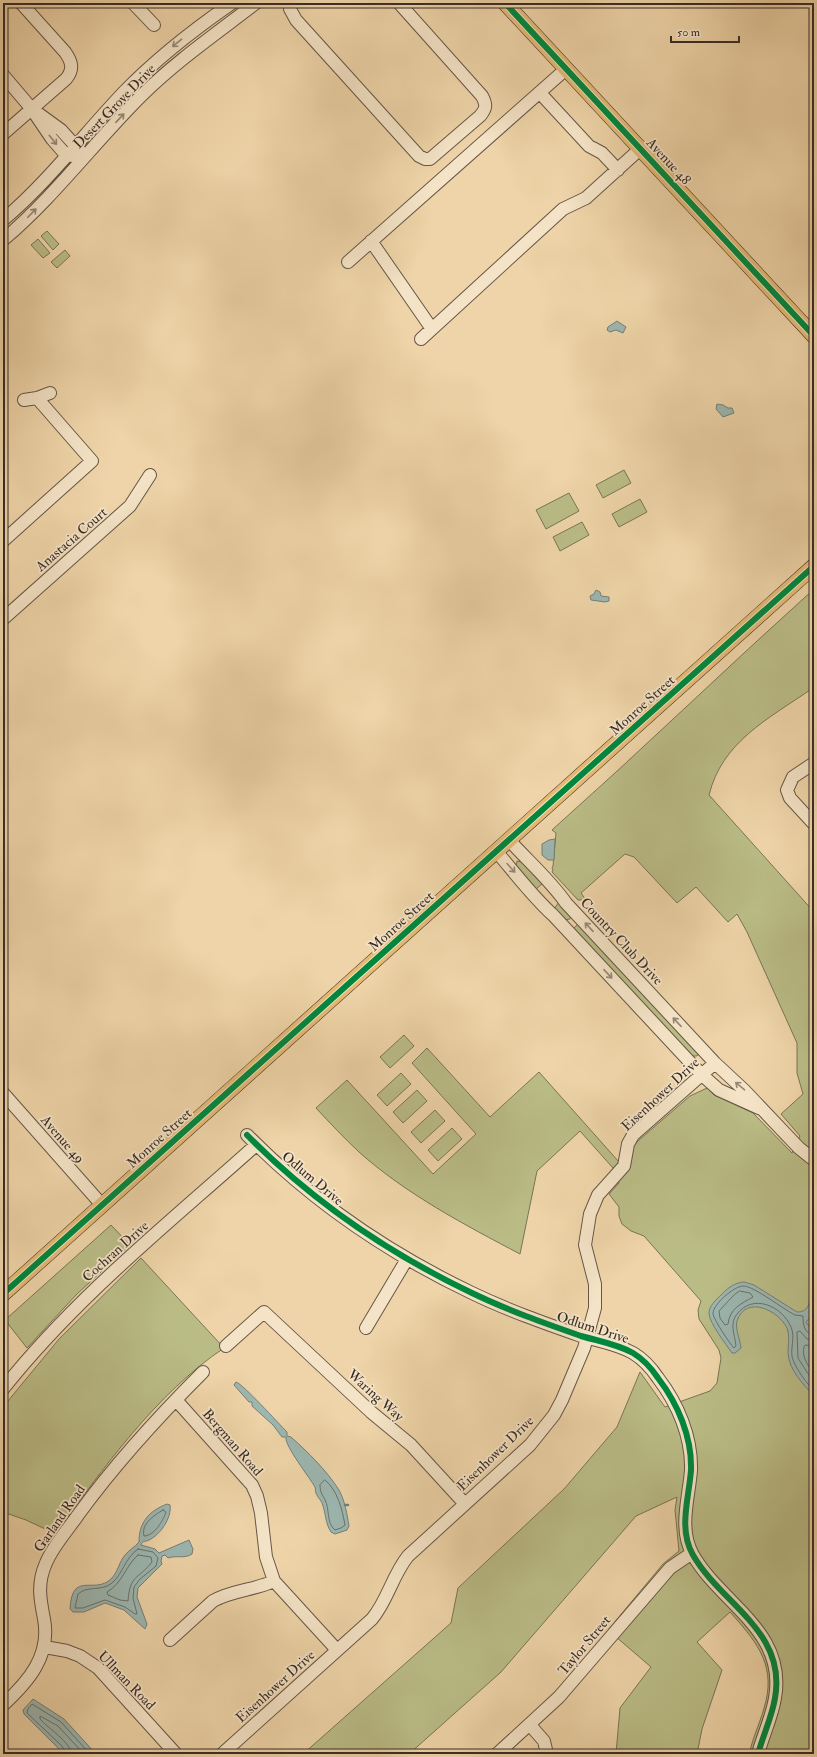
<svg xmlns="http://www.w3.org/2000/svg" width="817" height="1757" viewBox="0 0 817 1757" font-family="'IM FELL Double Pica',serif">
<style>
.green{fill:#babc86;stroke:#7a7456}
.water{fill:#9cb7b1;stroke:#747f7a}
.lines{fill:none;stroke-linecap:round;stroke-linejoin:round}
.shore{stroke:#6a726c;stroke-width:1}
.stream{stroke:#747f7a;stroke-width:2.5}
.minor-casing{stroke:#665647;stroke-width:14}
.major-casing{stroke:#392c27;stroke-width:16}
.minor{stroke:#f4e3c6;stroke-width:12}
.major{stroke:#e7ba74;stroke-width:15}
.cycleway-casing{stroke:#f4e3c6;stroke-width:8}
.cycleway{stroke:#00873e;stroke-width:6}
.oneway{stroke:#968876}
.labels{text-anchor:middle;stroke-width:3.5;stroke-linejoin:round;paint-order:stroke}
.street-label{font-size:14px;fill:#392c27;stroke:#f4e3c6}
</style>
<rect width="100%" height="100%" fill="#eed4a8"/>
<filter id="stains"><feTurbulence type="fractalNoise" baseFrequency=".005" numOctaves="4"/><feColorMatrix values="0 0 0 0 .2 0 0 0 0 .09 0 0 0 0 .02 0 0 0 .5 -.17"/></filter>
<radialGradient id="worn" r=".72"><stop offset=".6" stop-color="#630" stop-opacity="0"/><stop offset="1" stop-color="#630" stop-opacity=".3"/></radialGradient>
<path class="green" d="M 47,231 L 59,244 L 53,250 L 41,236 Z
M 38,239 L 50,253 L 43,258 L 31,245 Z
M 65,250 L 70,256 L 57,268 L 51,262 Z
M 624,470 L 631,483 L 603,498 L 596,485 Z
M 569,493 L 579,511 L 546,529 L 536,510 Z
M 640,499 L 647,512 L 619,527 L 612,514 Z
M 582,522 L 589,535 L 560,551 L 553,537 Z
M 814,589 L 814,692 L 810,690 C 768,719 722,742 709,795 L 814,912 L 814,1754 L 749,1754 C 753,1736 762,1719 766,1701 C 775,1662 754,1639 730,1612 L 697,1642 L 722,1670 L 702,1729 L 697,1754 L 616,1754 L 620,1708 L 651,1667 L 608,1630 L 663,1564 L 679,1551 L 675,1510 L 677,1497 L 636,1516 L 501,1672 L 409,1754 L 303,1754 L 451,1623 L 458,1588 L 564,1489 L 617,1427 L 640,1372 L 665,1407 L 710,1391 L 717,1383 L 721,1358 L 719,1350 L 699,1319 L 698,1310 L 701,1301 L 644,1236 L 631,1231 L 622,1224 L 619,1216 L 619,1207 L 609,1194 L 619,1183 L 613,1168 L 580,1131 L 537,1171 L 520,1254 C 465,1225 406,1194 359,1152 C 344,1138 330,1123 316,1108 L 347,1080 L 433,1174 L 476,1134 L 412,1063 L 427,1048 L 490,1117 L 539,1072 L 619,1162 L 639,1140 L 690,1096 L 707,1088 L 714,1095 L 753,1113 L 792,1153 L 800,1136 L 781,1114 L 803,1094 L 797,1073 L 797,1043 L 747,932 L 737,914 L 728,922 L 696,887 L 677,903 L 634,857 L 625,854 L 581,893 L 586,900 L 578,900 L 552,872 L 553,870 L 552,868 L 553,866 L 556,833 L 552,830 C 641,751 726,668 814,589 Z
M 517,861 L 522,862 L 542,884 L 536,889 L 516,867 Z
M 559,902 L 571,917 L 570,919 L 564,920 L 554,909 Z
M 578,924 L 699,1053 L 697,1056 L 691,1056 L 574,931 L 574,928 Z
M 404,1035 L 414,1046 L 390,1068 L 380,1057 Z
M 401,1073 L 411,1084 L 387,1106 L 377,1095 Z
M 417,1090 L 427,1101 L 403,1123 L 393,1112 Z
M 435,1110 L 445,1121 L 421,1143 L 411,1132 Z
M 452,1128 L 462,1139 L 438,1161 L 428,1150 Z
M 111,1225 L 130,1245 L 76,1295 L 27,1348 L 5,1320 Z
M 141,1258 L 224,1348 C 158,1392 101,1470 56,1534 L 26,1520 L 3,1512 L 3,1407 L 59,1339 Z"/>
<path class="water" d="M 617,321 L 626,327 L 623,333 L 616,330 L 610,332 L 607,330 L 608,327 Z
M 717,404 L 723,405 L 728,408 L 732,408 L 734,413 L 723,417 L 716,409 Z
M 596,590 L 600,592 L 601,596 L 609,597 L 609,601 L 605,602 L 591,600 L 590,596 L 594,594 Z
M 555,839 L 554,860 L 548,860 L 542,855 L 542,844 L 549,840 Z
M 744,1282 L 754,1285 L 797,1312 C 811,1312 808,1300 814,1291 L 814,1313 L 806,1322 L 814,1333 L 814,1396 C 803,1384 789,1370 788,1353 C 788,1345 790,1336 787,1328 C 779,1311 746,1294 737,1321 C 735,1329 740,1339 741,1348 L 735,1353 L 732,1353 C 726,1344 709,1323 709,1313 C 709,1306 716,1300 721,1295 C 728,1288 734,1283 744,1282 Z
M 236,1382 C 243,1384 278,1423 287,1432 L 287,1436 L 291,1437 C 308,1452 327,1471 339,1490 C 345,1501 347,1514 349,1526 L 347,1530 L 335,1534 L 331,1532 C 325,1523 326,1513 322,1503 C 321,1500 318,1498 317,1495 C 315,1493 316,1490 315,1487 C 310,1478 284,1445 286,1437 L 282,1437 L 273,1425 L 252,1406 L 252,1402 L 249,1402 L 234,1385 Z
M 167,1504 L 170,1505 C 172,1518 160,1535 149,1540 C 145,1542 143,1540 141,1545 L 155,1549 L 159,1553 L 189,1540 L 193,1549 L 192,1554 C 185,1559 177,1555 168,1558 L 165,1555 L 162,1556 L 161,1561 L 162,1564 L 138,1588 L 137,1597 L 147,1624 L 145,1629 L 124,1610 L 105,1603 L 84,1612 L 73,1612 L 70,1609 C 72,1570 94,1595 111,1579 C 118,1572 119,1562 125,1555 C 129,1550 135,1547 139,1542 C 139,1522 149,1511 167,1504 Z
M 33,1699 L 64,1719 L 96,1754 L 64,1754 L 24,1714 L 23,1710 Z"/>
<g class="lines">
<path class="shore" d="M 740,1291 L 750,1293 L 753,1297 C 741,1304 730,1308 728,1324 L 725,1325 L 720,1318 L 719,1311 L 734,1295 Z
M 814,1335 C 804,1334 803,1324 803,1316 L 795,1315 C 783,1309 755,1287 744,1286 C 735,1285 712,1305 713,1314 C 714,1320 730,1344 734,1348 L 736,1346 C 735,1335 729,1324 737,1314 C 753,1293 782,1306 791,1327 C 796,1338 789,1350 793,1360 C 798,1372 806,1382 814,1391
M 814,1340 L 807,1339 L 800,1331 L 797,1332 L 798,1358 L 814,1383
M 814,1346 L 805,1345 C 800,1354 808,1366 814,1374
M 325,1480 C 338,1491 342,1509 345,1525 L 341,1528 L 335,1530 C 326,1523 330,1509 325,1500 C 322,1494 320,1492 320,1485 Z
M 163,1510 L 166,1512 C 163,1521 154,1536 144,1536 C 141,1524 153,1516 163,1510 Z
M 138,1549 L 153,1552 L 158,1558 L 156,1566 L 140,1579 L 134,1587 L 133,1598 L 137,1614 L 135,1614 L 125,1607 L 105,1600 L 83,1608 L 75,1608 L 78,1594 C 88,1585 101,1592 112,1583 C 123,1574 124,1559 138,1549 Z
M 138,1555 L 151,1557 L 152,1562 C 138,1580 130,1574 128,1601 L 120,1600 L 108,1595 L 107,1592 C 123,1583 125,1566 138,1555 Z
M 67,1754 L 62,1746 L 27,1713 L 28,1709 L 32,1704 L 61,1722 L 90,1754
M 72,1754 C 71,1743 48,1728 40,1719 L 40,1716 L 58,1726 L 84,1754"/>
<path class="stream" d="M 345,1505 L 348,1505"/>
<g class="minor-casing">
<path id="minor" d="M 133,3 L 154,25
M 291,3 L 290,9 L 296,20 L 419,156 L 425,159 L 430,159 L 480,116 C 486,109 487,105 482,96 L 399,3
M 3,75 L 31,108 L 52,139 L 66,155 L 73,156
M 540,93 L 589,146 L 602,153 L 618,170
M 39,114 L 61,130 L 80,151
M 3,134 L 66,79 C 74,69 72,62 65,52 L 21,3
M 3,220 C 48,182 84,134 124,92 C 157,58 193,30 232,3
M 3,240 C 54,197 93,144 140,97 C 175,62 217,33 256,3
M 371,241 L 432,329
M 348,262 L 566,69
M 421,339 L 563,209 L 586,198 L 640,149
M 24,400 L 37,398 L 50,393
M 3,541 L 92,461 L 37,398
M 3,619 L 130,506 L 150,475
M 814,763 L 793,777 L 787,790 L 790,798 L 814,824
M 509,840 C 528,861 550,880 566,903 L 715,1063 L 744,1090 L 799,1148 L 814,1160
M 496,851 C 515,873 532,896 553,915 L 701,1074 L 719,1090 L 759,1108
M 3,1093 L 102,1205
M 247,1135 C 312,1201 388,1253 472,1293 C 507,1310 544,1323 581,1336 C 598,1341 617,1344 633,1353 C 643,1359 652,1369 658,1378 C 678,1404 692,1437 691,1470 C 689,1498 678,1529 693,1555 C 721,1604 787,1631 775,1698 C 772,1717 763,1735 758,1754
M 366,1328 L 407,1259
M 226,1346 L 264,1312 L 371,1412 L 411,1445 L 465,1504
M 3,1389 C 76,1297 169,1223 256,1145
M 176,1400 L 252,1485 L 257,1496 L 261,1513 L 266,1557 L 274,1581 L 337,1650
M 170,1640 L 213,1601 C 232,1590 255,1590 274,1581
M 45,1647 L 67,1651 L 80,1656 L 98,1668 L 176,1754
M 3,1705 C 28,1682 51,1656 44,1619 C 40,1599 37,1583 46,1563 C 53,1546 67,1531 78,1515 C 115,1464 158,1417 203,1372
M 530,1725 L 544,1741 L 547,1754
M 222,1754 L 372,1619 C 388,1600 392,1576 408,1556 L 530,1445 L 554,1415 L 562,1400 L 584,1348 L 595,1308 L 595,1284 L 585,1245 L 590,1214 L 598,1195 L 624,1166 L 628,1144 L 633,1135 L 715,1063
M 497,1754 L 559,1697 L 670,1568 L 692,1553"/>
</g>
<g class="major-casing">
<path id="major" d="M 505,3 L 814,336
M 3,1294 L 814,566"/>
</g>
<use href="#minor" class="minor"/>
<use href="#major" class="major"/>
<g class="cycleway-casing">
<path id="cycleway" d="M 505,3 L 814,336
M 247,1135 C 312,1201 388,1253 472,1293 C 507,1310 544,1323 581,1336 C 598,1341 617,1344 633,1353 C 643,1359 652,1369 658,1378 C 678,1404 692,1437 691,1470 C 689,1498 678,1529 693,1555 C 721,1604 787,1631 775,1698 C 772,1717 763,1735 758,1754
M 3,1294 L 814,566"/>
</g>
<use href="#cycleway" class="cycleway"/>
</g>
<defs><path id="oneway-shaft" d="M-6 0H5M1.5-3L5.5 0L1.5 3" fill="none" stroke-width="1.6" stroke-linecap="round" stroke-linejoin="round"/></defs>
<g class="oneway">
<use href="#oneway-shaft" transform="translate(177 43) rotate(141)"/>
<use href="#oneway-shaft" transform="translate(120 118) rotate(-47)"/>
<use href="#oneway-shaft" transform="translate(53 140) rotate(51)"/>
<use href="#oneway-shaft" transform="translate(32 213) rotate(-46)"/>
<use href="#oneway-shaft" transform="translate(511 868) rotate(48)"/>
<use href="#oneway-shaft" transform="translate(589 927) rotate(-133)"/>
<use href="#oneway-shaft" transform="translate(608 974) rotate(47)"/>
<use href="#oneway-shaft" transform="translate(677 1022) rotate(-133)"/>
<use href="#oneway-shaft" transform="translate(740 1086) rotate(-140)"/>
</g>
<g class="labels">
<g class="street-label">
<text transform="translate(114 106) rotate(-46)" y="5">Desert Grove Drive</text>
<text transform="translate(669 161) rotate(47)" y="5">Avenue 48</text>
<text transform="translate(71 539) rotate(-41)" y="5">Anastacia Court</text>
<text transform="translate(642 705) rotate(-42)" y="5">Monroe Street</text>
<text transform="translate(401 921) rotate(-42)" y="5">Monroe Street</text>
<text transform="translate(622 941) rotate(47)" y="5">Country Club Drive</text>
<text transform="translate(660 1094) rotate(-43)" y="5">Eisenhower Drive</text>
<text transform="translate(159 1138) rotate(-42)" y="5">Monroe Street</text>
<text transform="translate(63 1139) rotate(49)" y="5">Avenue 49</text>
<text transform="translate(313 1178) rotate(40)" y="5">Odlum Drive</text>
<text transform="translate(115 1251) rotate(-42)" y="5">Cochran Drive</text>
<text transform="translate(593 1327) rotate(18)" y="5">Odlum Drive</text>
<text transform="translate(376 1395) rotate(42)" y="5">Waring Way</text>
<text transform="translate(233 1442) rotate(49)" y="5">Bergman Road</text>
<text transform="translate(495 1453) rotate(-44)" y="5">Eisenhower Drive</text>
<text transform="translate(59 1518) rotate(-55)" y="5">Garland Road</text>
<text transform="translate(584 1645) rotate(-50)" y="5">Taylor Street</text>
<text transform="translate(127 1680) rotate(46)" y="5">Ullman Road</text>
<text transform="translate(275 1686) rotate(-42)" y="5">Eisenhower Drive</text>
</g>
</g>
<rect width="817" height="1757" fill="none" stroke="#eed4a8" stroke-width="16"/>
<rect x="4" y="4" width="809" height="1749" fill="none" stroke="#392c27" stroke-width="2"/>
<rect x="8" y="8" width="801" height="1741" fill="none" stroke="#392c27"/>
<path d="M671 36v6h68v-6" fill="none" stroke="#392c27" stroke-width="2"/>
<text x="677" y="36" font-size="12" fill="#392c27" stroke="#f4e3c6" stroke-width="3" paint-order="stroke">50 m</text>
<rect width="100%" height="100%" filter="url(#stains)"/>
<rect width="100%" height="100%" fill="url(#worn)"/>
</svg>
